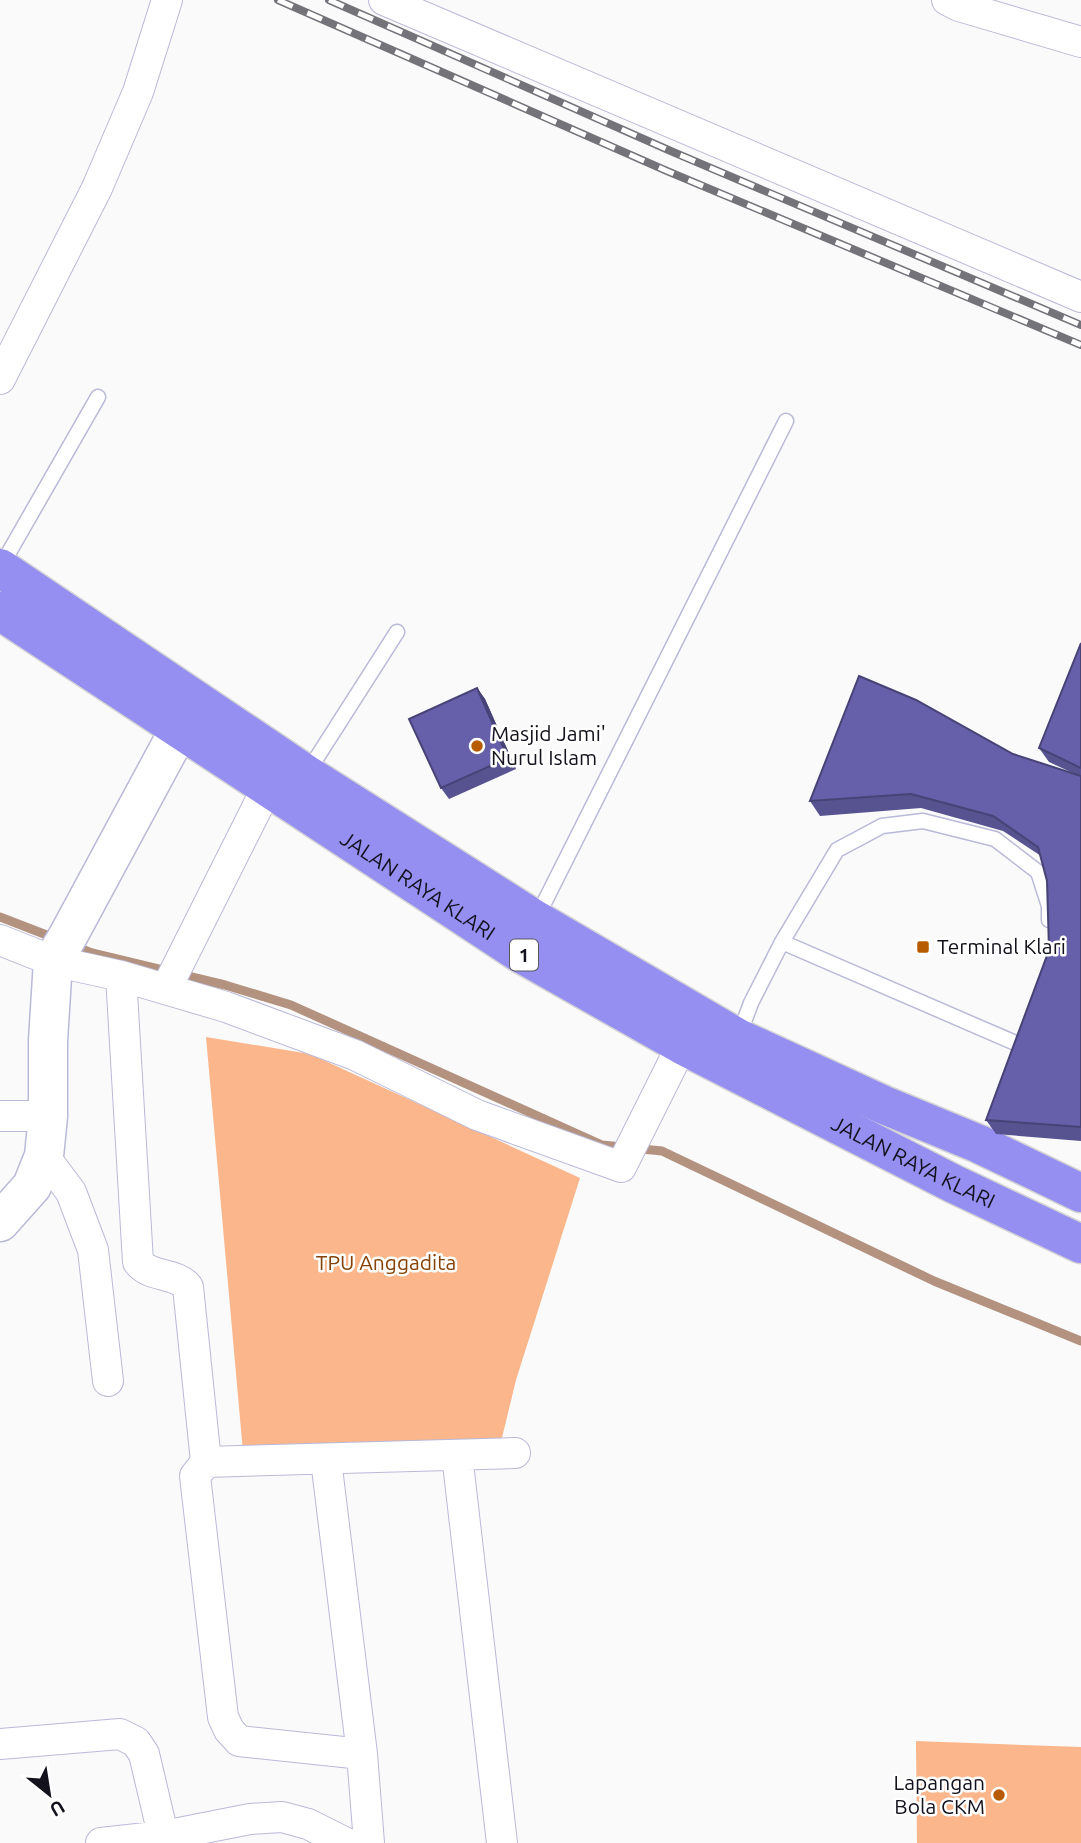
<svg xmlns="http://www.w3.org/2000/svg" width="1081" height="1843" viewBox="0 0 1081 1843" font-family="Ubuntu,sans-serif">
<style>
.green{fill:#fbb68b}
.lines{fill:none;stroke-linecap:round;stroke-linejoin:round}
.stream{stroke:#b39280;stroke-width:9}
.lane-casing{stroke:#b9b9d8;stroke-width:17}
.street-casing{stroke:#b9b9d8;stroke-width:32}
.secondary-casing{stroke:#b9b9d8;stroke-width:41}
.highway-casing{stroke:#d4d4d6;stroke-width:41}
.lane{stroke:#fff;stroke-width:14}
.street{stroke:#fff;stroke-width:30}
.secondary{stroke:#fff;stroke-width:38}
.highway{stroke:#948ff0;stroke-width:38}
.rail-casing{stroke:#74737a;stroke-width:8}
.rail{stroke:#fff;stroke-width:5;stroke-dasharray:16;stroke-linecap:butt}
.wall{fill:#575391}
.shaded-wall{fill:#474376}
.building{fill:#6560a9;stroke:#474376;stroke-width:2}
.poi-dot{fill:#b75b03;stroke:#fff;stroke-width:2.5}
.labels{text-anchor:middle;stroke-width:5;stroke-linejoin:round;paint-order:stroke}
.shield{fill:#fff;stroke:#595860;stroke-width:2}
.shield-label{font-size:19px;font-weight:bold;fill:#12111c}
.poi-label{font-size:21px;fill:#12111c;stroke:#fff;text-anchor:start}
.street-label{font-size:21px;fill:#12111c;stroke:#fff}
.park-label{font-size:21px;fill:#864204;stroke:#fff}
</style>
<rect width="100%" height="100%" fill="#fafafa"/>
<path class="green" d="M 206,1037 L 310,1054 L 580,1178 L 516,1380 L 500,1446 L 243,1452 Z
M 916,1741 L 1081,1747 L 1081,1843 L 917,1843 Z"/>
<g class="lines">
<path class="stream" d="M 0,917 L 57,939
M 74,946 L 92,953 L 225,985 L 291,1005 L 602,1145 L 662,1151 L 934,1281 L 1081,1341"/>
<g class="lane-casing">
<path id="lane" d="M 0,568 L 98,397
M 307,773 L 397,632
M 536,919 L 786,421
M 782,942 L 1020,1045
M 739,1035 L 751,1003 L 782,942 L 837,850 L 882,826 L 923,821 L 995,839 L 1038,872 L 1049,906 L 1049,920"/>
</g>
<g class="street-casing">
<path id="street" d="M 384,0 L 1081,297
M 947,0 L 959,6 L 1081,42
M 0,379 L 97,188 L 138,92 L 167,0
M 0,940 L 53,961 L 121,976 L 226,1007 L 355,1055 L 477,1115 L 621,1167 L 682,1045
M 121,976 L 138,1262 C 150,1278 176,1272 188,1287 L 206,1462 L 195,1476 L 223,1717 L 229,1730 L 239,1741 L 362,1754
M 166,989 L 268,786
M 0,1116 L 48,1116
M 44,1156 L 71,1192 L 93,1250 L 108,1381
M 457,1455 L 502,1843
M 326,1460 L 362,1754 L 369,1843
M 206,1462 L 515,1453
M 0,1744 L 120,1734 L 136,1742 L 144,1754 L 165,1843
M 101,1843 L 164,1836 L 250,1819 L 282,1817 L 308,1824 L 346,1843"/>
</g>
<g class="secondary-casing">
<path id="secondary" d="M 0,1222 L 32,1186 L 44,1156 L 48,1116 L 48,1041 L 53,961 L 68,936 L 179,730"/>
</g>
<g class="highway-casing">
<g id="highway">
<path d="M 0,568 L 306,774 L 536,920 L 738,1038 L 884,1105 L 979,1144 L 1081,1193"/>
<path id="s1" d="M 0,611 L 518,952 L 682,1045 L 954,1184 L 1081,1244"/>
</g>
</g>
<use href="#lane" class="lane"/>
<use href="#street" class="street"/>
<use href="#secondary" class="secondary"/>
<use href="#highway" class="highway"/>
<g class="rail-casing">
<path id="rail" d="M 278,0 L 667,171 L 1081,345
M 329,0 L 673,152 L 1081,325"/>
</g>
<use href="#rail" class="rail"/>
</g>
<path class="wall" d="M 1081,643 L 1081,1141 L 996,1134 L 986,1120 L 1049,950 L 1047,881 L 1041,856 L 1003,831 L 921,808 L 820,816 L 810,801 L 1075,774 L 1049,762 L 1039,748 Z
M 477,688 L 485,699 L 516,769 L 449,799 L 441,788 Z"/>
<path class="shaded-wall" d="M 477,688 L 485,699 L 516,769 L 508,758 Z"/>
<path class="building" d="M 1081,643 L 1081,768 L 1039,748 Z
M 859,676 L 916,700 L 1013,754 L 1081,776 L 1081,1127 L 986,1120 L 1049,950 L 1047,881 L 1038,847 L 993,816 L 911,794 L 810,801 Z
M 477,688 L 508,758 L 441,788 L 409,719 Z"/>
<g class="poi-dot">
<circle cx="477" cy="746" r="7"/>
<rect x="916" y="940" width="14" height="14" rx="3.5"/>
<circle cx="999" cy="1795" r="7"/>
</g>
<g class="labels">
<rect class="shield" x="510" y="939.5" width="28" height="31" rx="5"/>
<g class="shield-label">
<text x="524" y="962">1</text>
</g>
<g class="poi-label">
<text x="491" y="741">Masjid Jami'<tspan x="491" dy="24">Nurul Islam</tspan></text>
<text x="937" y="954">Terminal Klari</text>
<text x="985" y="1790" text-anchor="end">Lapangan<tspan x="985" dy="24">Bola CKM</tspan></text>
</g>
<g class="street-label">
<text dy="7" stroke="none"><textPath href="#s1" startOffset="500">JALAN RAYA KLARI</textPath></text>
<text dy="7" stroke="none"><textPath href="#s1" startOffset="1068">JALAN RAYA KLARI</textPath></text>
</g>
<g class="park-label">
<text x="386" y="1270">TPU Anggadita</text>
</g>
</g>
<g transform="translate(49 1794) rotate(150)" stroke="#ffffff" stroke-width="5" paint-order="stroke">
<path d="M0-5L12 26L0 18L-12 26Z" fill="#12111c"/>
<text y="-10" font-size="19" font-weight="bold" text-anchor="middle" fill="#12111c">U</text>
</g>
</svg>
